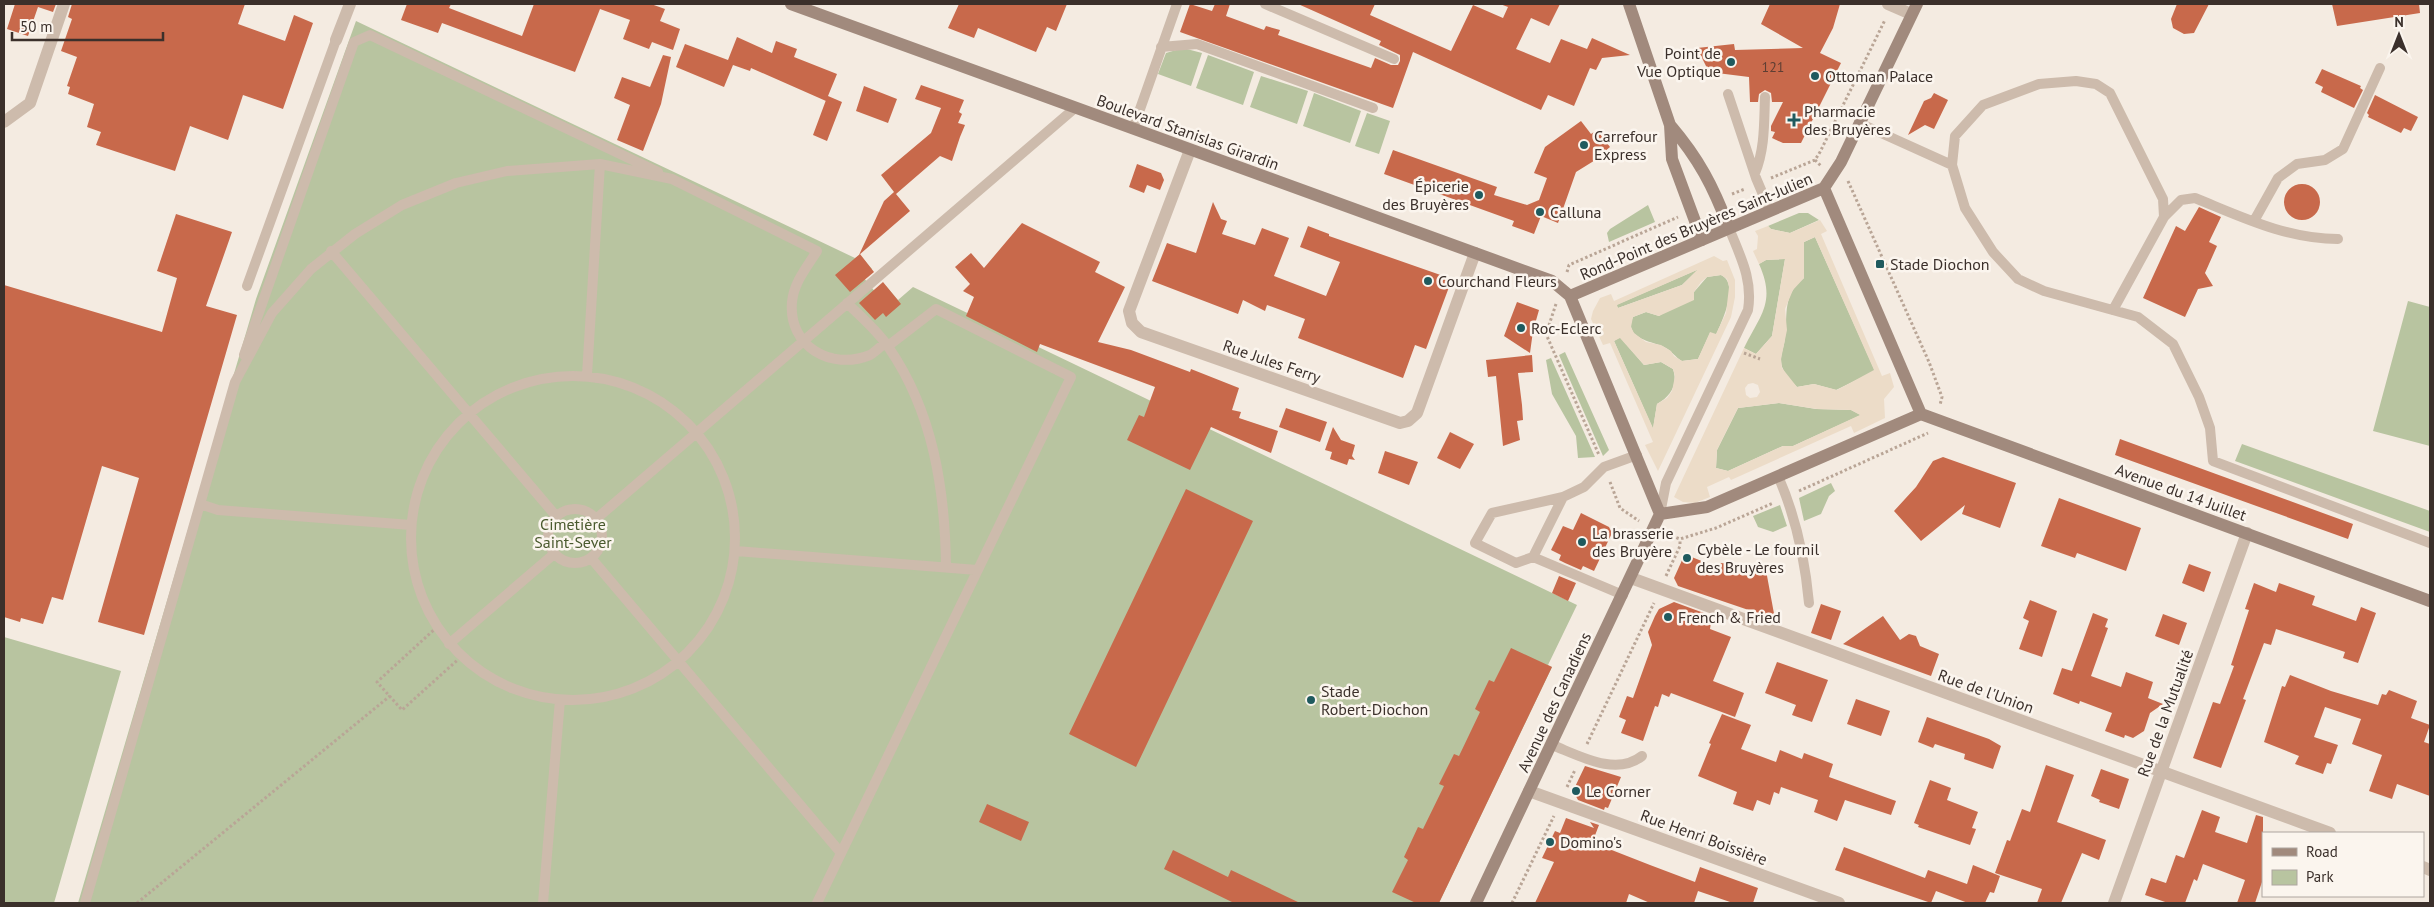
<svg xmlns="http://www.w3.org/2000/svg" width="2434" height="907" viewBox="0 0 2434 907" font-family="'PT Sans',sans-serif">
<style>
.green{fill:#b8c4a0}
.plaza{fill:#ecdcc8;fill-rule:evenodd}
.building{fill:#c8694b}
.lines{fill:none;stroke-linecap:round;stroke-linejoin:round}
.path{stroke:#b9a596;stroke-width:3;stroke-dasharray:2.5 2.5;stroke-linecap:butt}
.lane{stroke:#cdbbac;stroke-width:10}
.street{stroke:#cdbbac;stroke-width:12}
.secondary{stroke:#a18a7d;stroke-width:12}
.poi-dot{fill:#1f5a5e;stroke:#fbf5ee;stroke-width:2}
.labels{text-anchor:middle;stroke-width:5;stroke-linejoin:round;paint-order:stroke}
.number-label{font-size:14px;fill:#5e3e33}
.poi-label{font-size:16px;fill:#3b302b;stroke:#fbf5ee;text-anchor:start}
.street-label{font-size:16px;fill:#3b302b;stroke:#fbf5ee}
.park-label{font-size:16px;fill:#4a5a2e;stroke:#fbf5ee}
</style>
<rect width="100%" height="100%" fill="#f4ebe1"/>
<path class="green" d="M 356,21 L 855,258 L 860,255 L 872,269 L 863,277 L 877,294 L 886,286 L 898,300 L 913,287 L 1577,605 L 1548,665 L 1552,667 L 1439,903 L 78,903 L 256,299 Z
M 1183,48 L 1202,53 L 1191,86 L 1158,74 L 1166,53 Z
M 1208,55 L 1254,72 L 1243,105 L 1196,88 Z
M 1261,76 L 1308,91 L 1297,124 L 1250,107 Z
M 1314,93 L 1361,111 L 1350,143 L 1303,126 Z
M 1367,113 L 1390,121 L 1379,154 L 1355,146 Z
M 1648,205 L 1655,222 L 1609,242 L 1607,233 L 1610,229 Z
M 1799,213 L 1808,213 L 1819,220 L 1790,233 L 1771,229 L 1768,226 Z
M 1815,237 L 1875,371 L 1836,390 L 1814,384 L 1797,387 C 1792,382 1786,376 1783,369 C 1778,358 1784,349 1785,338 C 1788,314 1782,295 1804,278 L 1804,242 Z
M 1785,259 L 1772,336 L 1756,354 L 1744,348 C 1761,314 1776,302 1759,264 L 1766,260 Z
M 1699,269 L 1682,285 L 1618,308 L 1616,305 Z
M 1721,275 C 1740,284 1722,321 1716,335 L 1710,333 L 1698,359 L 1682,361 C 1675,357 1672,351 1664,347 C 1652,341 1623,339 1633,317 L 1646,312 L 1659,316 L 1694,292 L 1707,277 Z
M 2408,301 L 2430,307 L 2430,446 L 2373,431 Z
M 1620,337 L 1644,365 L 1661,362 L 1673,369 C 1678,385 1671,396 1657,404 L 1653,429 L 1614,341 Z
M 1565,352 L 1609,450 L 1603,456 L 1559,355 Z
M 1551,358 L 1595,457 L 1578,458 L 1576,436 L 1552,394 L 1546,360 Z
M 1779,403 L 1816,409 L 1851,410 L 1861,415 L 1793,446 L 1783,446 L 1728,471 L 1716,468 L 1717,450 L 1738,408 Z
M 2242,444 L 2430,511 L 2430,532 L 2235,461 Z
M 1831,483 L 1835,491 L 1829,496 L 1821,514 L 1804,521 L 1799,498 Z
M 1780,505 L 1787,526 L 1773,532 L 1758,527 L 1753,516 Z
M 4,637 L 121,671 L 54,903 L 4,903 Z"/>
<path class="plaza" d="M 1820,220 L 1827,231 L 1821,234 L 1882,376 L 1890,373 L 1894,387 L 1884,399 L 1885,418 L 1854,433 L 1851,426 L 1731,480 L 1729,477 L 1707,487 L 1710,497 L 1695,503 L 1683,502 L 1674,497 L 1744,348 L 1756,354 L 1772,336 L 1785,259 L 1766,260 L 1759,264 L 1753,251 L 1757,249 L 1758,236 L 1755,231 L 1768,226 L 1771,229 L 1790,233 ZM 1815,237 L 1874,370 L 1837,390 L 1814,384 L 1797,387 L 1782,368 L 1781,359 L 1787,330 L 1785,309 L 1793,290 L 1804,278 L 1804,242 ZM 1753,383 L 1758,385 L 1760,392 L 1757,397 L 1750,398 L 1746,395 L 1745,388 L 1748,384 ZM 1779,403 L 1817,409 L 1851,410 L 1860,415 L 1793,446 L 1783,446 L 1728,471 L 1716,468 L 1717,450 L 1738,408 Z
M 1714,256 L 1723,261 L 1727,260 L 1735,280 L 1735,297 L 1731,317 L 1658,471 L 1645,445 L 1653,442 L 1610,343 L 1603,345 L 1591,319 L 1593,311 L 1600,298 L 1611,294 L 1614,301 ZM 1697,270 L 1682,285 L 1618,308 L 1617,305 ZM 1721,275 L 1727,279 L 1729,287 L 1726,313 L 1716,334 L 1710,332 L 1698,359 L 1682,361 L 1674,356 L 1671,351 L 1661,345 L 1646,342 L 1634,333 L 1631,327 L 1633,317 L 1646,312 L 1659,316 L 1694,300 L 1694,292 L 1701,282 L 1707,277 ZM 1620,338 L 1644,365 L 1661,362 L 1673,369 L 1675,376 L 1672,391 L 1667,398 L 1657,404 L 1653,428 L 1614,341 Z"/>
<path class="building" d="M 15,4 L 56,4 L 53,12 L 38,7 L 28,36 L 7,29 Z
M 72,4 L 245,4 L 238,24 L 285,41 L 294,15 L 313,23 L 283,109 L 243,95 L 228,140 L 190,126 L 175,171 L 96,145 L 101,132 L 87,127 L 94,104 L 68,94 L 70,87 L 67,86 L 77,57 L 61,51 L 72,19 L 68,17 Z
M 407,4 L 451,4 L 449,8 L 522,36 L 534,4 L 651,4 L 665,9 L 660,21 L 680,29 L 673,50 L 652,42 L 649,49 L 623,39 L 630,20 L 600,9 L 575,72 L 442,23 L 438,33 L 401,20 Z
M 959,4 L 1067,4 L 1056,31 L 1047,27 L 1036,52 L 978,28 L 974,38 L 948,28 Z
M 1190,4 L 1212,11 L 1215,4 L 1230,4 L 1226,16 L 1264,30 L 1266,26 L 1280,30 L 1278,35 L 1371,68 L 1375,58 L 1391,65 L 1398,65 L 1400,61 L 1400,55 L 1379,45 L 1381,41 L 1298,4 L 1375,4 L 1370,15 L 1451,51 L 1473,5 L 1503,18 L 1508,7 L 1500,4 L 1560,4 L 1549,26 L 1531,18 L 1516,49 L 1550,63 L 1561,39 L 1587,49 L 1592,38 L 1630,55 L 1602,58 L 1596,70 L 1590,68 L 1574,106 L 1548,95 L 1541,110 L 1413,52 L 1393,108 L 1180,32 Z
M 1770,4 L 1840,4 L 1833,28 L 1820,53 L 1841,63 L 1801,143 L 1783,143 L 1772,138 L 1775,132 L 1771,131 L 1771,126 L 1783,102 L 1772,102 L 1771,93 L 1765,90 L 1759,94 L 1758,102 L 1750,102 L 1749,77 L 1709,72 L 1697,48 L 1734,44 L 1735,50 L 1803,48 L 1761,24 Z
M 2177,4 L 2209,4 L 2194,33 L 2184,34 L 2173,28 L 2171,19 Z
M 2332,4 L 2419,4 L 2420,13 L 2337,26 Z
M 737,37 L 772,53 L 776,41 L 797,49 L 794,57 L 837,74 L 828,96 L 842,102 L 827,141 L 813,135 L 826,100 L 826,101 L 751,68 L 750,71 L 733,65 L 724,87 L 676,67 L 685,44 L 728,60 Z
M 663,55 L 671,57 L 661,104 L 643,151 L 617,140 L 630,105 L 614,98 L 622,77 L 650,87 Z
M 2322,69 L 2361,86 L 2360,88 L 2363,90 L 2354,108 L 2321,92 L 2323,87 L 2315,83 Z
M 921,85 L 964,100 L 959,112 L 962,114 L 958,123 L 965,125 L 960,137 L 952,161 L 940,156 L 896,194 L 910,211 L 859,255 L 884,201 L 894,192 L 881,175 L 931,133 L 941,108 L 915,99 Z
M 864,86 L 897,99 L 888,123 L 856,111 Z
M 1934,93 L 1948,100 L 1934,129 L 1925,125 L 1908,135 L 1924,101 L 1931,98 Z
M 2375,95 L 2418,117 L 2411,131 L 2404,128 L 2401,133 L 2368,117 L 2369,115 L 2367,113 Z
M 1581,121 L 1591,134 L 1597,130 L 1610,147 L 1604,152 L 1605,154 L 1576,172 L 1558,223 L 1541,216 L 1534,234 L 1512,226 L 1514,221 L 1384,174 L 1393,150 L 1497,187 L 1494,195 L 1527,205 L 1539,200 L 1547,178 L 1534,173 L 1545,147 Z
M 1137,164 L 1161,173 L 1164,180 L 1160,190 L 1147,185 L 1144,193 L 1129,187 Z
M2284 202a18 18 0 1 1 36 0a18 18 0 1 1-36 0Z
M 1213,202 L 1221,219 L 1227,221 L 1222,234 L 1255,245 L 1262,228 L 1289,238 L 1274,276 L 1326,296 L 1340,262 L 1300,247 L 1308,226 L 1329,234 L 1329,236 L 1452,279 L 1426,349 L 1415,345 L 1403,378 L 1298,338 L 1305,319 L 1267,305 L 1265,311 L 1243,300 L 1238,314 L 1152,281 L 1167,243 L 1196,253 Z
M 2199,207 L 2221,217 L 2209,242 L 2217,246 L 2205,273 L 2213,286 L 2198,289 L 2185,317 L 2143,298 L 2176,226 L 2185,231 Z
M 176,214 L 232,232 L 206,306 L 237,315 L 144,635 L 98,622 L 139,478 L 102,466 L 63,600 L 52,597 L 43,624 L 21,618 L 20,622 L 4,617 L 4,285 L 162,332 L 177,278 L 157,271 Z
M 1022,223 L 1100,262 L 1095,272 L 1125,287 L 1098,342 L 1131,350 L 1190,372 L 1191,369 L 1239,388 L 1232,410 L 1241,412 L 1239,418 L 1278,431 L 1271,453 L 1211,427 L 1190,470 L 1127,440 L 1139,415 L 1144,417 L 1155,387 L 1040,344 L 1037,352 L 966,316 L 974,297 L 963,291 L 970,284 L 955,267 L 971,253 L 984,268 Z
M 860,254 L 874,272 L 850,292 L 835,275 Z
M 883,282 L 901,304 L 886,317 L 883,313 L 875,320 L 859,303 Z
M 1517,302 L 1539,310 L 1533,331 L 1530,353 L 1504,336 Z
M 1532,355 L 1533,372 L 1518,373 L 1522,405 L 1523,420 L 1517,421 L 1520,440 L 1503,446 L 1496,376 L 1488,377 L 1486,360 Z
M 1286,408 L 1327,422 L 1320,442 L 1279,427 Z
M 1333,427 L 1341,440 L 1355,445 L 1352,456 L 1355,460 L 1349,459 L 1347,465 L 1330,459 L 1332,452 L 1325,450 Z
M 1450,432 L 1474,444 L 1460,469 L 1437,458 Z
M 2120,439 L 2353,524 L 2348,539 L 2115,455 Z
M 1385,451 L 1418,462 L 1409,485 L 1378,473 Z
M 1943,457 L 2016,483 L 2000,528 L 1962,514 L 1965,505 L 1921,541 L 1894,511 L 1916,487 L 1933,461 Z
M 1186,489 L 1253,521 L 1136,767 L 1069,734 Z
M 2059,498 L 2141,528 L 2126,571 L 2077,553 L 2075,558 L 2041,546 Z
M 1581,513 L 1609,527 L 1612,533 L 1594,571 L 1583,566 L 1581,570 L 1565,563 L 1559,560 L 1561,555 L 1551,550 L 1563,526 L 1573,530 Z
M 1689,556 L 1717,567 L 1719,563 L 1765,565 L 1775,619 L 1678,586 L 1674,578 L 1683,558 Z
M 2189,564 L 2211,572 L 2204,592 L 2182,583 Z
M 1559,576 L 1576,583 L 1568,601 L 1552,593 Z
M 2254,583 L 2276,592 L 2279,583 L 2315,596 L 2312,605 L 2356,621 L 2361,607 L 2376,613 L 2358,663 L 2343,658 L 2345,652 L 2276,629 L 2271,645 L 2264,643 L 2243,699 L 2246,700 L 2221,768 L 2193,758 L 2213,702 L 2220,704 L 2234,666 L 2231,665 L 2249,610 L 2245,609 Z
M 2030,600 L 2057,611 L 2042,657 L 2019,649 L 2029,621 L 2023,618 Z
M 1674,602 L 1712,616 L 1710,629 L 1731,637 L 1713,681 L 1744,693 L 1735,717 L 1671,693 L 1669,697 L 1662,694 L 1658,707 L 1655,706 L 1643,741 L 1621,733 L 1626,720 L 1619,717 L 1627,696 L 1633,698 L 1652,645 L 1648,632 L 1655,616 L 1659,609 Z
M 1821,604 L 1841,611 L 1831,640 L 1811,633 Z
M 2093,613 L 2108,619 L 2105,627 L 2108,628 L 2091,676 L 2121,687 L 2126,672 L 2153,682 L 2148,698 L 2163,704 L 2150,713 L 2144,731 L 2133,738 L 2125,735 L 2124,738 L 2105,731 L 2112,713 L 2080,701 L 2079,704 L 2053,694 L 2062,668 L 2072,671 Z
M 2163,614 L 2187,623 L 2179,645 L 2155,636 Z
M 1883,616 L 1900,640 L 1909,634 L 1916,636 L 1920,646 L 1939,654 L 1931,676 L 1843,644 Z
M 1511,648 L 1552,667 L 1439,903 L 1416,903 L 1392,892 L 1408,860 L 1404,857 L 1418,827 L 1423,829 L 1444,786 L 1439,784 L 1454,754 L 1459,756 L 1480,712 L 1475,709 L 1489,680 L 1494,682 Z
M 1777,662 L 1828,680 L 1812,722 L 1792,715 L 1796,705 L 1765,693 Z
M 2290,675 L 2331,691 L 2378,705 L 2382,694 L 2386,695 L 2389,690 L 2417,701 L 2411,718 L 2430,725 L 2424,742 L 2430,744 L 2430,796 L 2397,784 L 2392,799 L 2369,791 L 2382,755 L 2352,744 L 2361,719 L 2325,707 L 2314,737 L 2338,745 L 2331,764 L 2327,763 L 2323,774 L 2295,764 L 2299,756 L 2264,742 L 2282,686 L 2285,687 Z
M 1856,699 L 1890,711 L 1881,736 L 1847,724 Z
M 1722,714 L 1751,725 L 1741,749 L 1776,762 L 1780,750 L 1802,759 L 1804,753 L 1833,764 L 1829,777 L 1896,801 L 1891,815 L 1845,800 L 1837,821 L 1814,812 L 1818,800 L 1781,787 L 1779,794 L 1774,792 L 1770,805 L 1757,800 L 1753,811 L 1733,804 L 1737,792 L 1698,776 L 1711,744 L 1709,743 Z
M 1927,717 L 1989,739 L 2001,746 L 1993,769 L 1964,759 L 1965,754 L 1935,744 L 1933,748 L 1918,742 Z
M 2046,765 L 2074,775 L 2057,822 L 2106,840 L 2099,860 L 2082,853 L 2061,903 L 2037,903 L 2042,889 L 1995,873 L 2007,840 L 2010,841 L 2022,809 L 2030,812 Z
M 1585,766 L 1621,777 L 1608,808 L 1605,807 L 1604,810 L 1578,800 L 1573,791 Z
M 2101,769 L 2129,779 L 2119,809 L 2099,802 L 2100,800 L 2091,796 Z
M 1930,780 L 1951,788 L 1947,800 L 1978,812 L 1972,828 L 1976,829 L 1970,845 L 1918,827 L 1919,825 L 1914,823 Z
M 987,804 L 1029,822 L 1021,841 L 979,822 Z
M 2202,810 L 2220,817 L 2215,832 L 2247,843 L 2256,815 L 2263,817 L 2263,879 L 2255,903 L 2237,903 L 2245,880 L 2203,864 L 2197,881 L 2194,879 L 2185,903 L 2168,903 L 2145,895 L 2151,878 L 2166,883 L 2176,855 L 2184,858 Z
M 1566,818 L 1594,828 L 1590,822 L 1599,825 L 1594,838 L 1606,842 L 1604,847 L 1650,865 L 1695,882 L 1700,867 L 1758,888 L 1753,903 L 1733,903 L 1698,891 L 1694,903 L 1650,903 L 1629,894 L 1626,903 L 1535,903 L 1554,862 L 1542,858 L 1555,831 L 1560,833 Z
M 1844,847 L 1925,878 L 1928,870 L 1967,884 L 1973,865 L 2000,876 L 1994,893 L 1990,892 L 1985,903 L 1968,903 L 1936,891 L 1931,903 L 1835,870 Z
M 1173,850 L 1228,877 L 1231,870 L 1300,903 L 1234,903 L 1164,869 Z"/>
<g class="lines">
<path class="path" d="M 1815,160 L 1821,166
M 1771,178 L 1815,160 L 1820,152 L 1885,20
M 1848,181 L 1929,362 L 1942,397 L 1940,405
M 1732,194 L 1745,189
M 1567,272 L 1569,265 L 1678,217
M 1556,304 L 1546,334 L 1599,455
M 1744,353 L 1760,359
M 1610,482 L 1620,508 L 1639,521
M 1799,491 L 1928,433
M 1667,534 L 1680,539 L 1716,528 L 1773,503
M 1666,576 L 1680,546 L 1680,539
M 437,627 L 377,682 L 402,710 L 462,656
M 1587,744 L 1654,603
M 1567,787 L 1575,770
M 137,903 L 390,696
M 1512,903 L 1554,816"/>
<path class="lane" d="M 1265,4 L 1394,59
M 1161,47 L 1197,44 L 1373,108
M 1728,94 L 1756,178 L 1770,211
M 1859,123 L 1952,165
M 1133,129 L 1177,4
M 1755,173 C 1765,149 1764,123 1765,97
M 2164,217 L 2181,200 L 2195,198 C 2242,217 2287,239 2338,239
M 2254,221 L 2278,178 L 2297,164 L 2325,160 L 2343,149 L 2380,68
M 331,251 L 556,516
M 247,286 L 336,40
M 847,303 C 861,317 878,331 889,348 C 933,412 945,489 946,566
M 2113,310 L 2164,217 L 2163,199 L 2110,93 L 2096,84 L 2076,81 L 2039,84 L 1983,105 L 1955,136 L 1952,165 L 1965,208 L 1993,252 L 2018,279 L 2044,291 L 2138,317 L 2173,344 L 2199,397 L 2210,428 L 2213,461 L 2430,543
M 244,355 L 354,42 L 370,35 L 658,172
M 587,375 L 600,164
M411 538a162 162 0 1 1 324 0a162 162 0 1 1-324 0Z
M 1778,476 C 1796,517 1805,559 1809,603
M548 536a27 27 0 1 1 54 0a27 27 0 1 1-54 0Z
M 1660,514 L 1666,483 L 1748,310 C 1753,279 1740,256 1729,228
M 596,519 L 1075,108
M 411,525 L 218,510 L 200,504 L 235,382 L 272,313 L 311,269 L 355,234 L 402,205 L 456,183 L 507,171 L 600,164 L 672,179 L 817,251 C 807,267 794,282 792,302 C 788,346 831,371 870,355 C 875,352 880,347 885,343
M 736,551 L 977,570
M 1533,557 L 1516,563 L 1475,543 L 1492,513 L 1563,497
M 591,558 L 841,853
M 1623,595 L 1533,557 L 1563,497 L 1584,487 L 1604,467 L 1637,455
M 449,644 L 554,554
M 1552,745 C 1578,755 1616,777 1642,756
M 85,903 L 200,504
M 543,903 L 560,700
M 817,903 L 1071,377 L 936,309 L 888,346"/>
<path class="street" d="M 1888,4 L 1911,14
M 336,40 L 350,4
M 4,122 L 30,103 L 64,4
M 1190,150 L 1129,311 L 1132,323 L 1141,332 L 1400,423 L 1408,421 L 1417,413 L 1475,253
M 1631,578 L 2330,833
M 1529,791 L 1839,903
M 2423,867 L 2430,870
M 2114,903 L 2247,533"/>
<path class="secondary" d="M 791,4 L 1552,281 L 1570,296 L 1660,514
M 1629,4 L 1670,125 L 1672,159 L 1702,240
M 1670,125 C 1699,159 1713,186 1729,228
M 1824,188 L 1921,414
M 1570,296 L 1824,188 L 1841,162 L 1917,4
M 1921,414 L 2430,601
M 1660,514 L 1707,507 L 1921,414
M 1476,903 L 1660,514"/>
</g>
<g class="poi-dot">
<circle cx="1731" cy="62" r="5"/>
<circle cx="1815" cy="76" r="5"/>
<path d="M1791.5 112.5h5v5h5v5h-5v5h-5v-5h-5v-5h5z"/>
<circle cx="1584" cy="145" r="5"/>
<circle cx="1479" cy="195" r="5"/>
<circle cx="1540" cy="212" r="5"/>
<rect x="1875" y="259" width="10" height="10" rx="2.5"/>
<circle cx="1428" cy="281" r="5"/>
<circle cx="1521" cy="328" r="5"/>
<circle cx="1582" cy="542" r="5"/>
<circle cx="1687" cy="558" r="5"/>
<circle cx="1668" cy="617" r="5"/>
<circle cx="1311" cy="700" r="5"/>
<circle cx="1576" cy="791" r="5"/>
<circle cx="1550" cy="842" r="5"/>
</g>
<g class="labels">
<g class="number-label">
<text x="1773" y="72">121</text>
</g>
<g class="poi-label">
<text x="1721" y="59" text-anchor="end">Point de<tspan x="1721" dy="18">Vue Optique</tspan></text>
<text x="1825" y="82">Ottoman Palace</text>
<text x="1804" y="117">Pharmacie<tspan x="1804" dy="18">des Bruyères</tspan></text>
<text x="1594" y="142">Carrefour<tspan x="1594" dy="18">Express</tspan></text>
<text x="1469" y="192" text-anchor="end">Épicerie<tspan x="1469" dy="18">des Bruyères</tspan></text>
<text x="1550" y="218">Calluna</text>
<text x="1890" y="270">Stade Diochon</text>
<text x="1438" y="287">Courchand Fleurs</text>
<text x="1531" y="334">Roc-Eclerc</text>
<text x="1592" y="539">La brasserie<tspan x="1592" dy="18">des Bruyère</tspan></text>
<text x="1697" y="555">Cybèle - Le fournil<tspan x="1697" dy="18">des Bruyères</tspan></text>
<text x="1678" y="623">French &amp; Fried</text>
<text x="1321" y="697">Stade<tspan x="1321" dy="18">Robert-Diochon</tspan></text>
<text x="1586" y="797">Le Corner</text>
<text x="1560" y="848">Domino's</text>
</g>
<g class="street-label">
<text transform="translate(1188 132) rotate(20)" y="6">Boulevard Stanislas Girardin</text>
<text transform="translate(1696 226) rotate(-23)" y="6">Rond-Point des Bruyères Saint-Julien</text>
<text transform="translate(1272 361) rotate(19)" y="6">Rue Jules Ferry</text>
<text transform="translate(2181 492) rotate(20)" y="6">Avenue du 14 Juillet</text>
<text transform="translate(1986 691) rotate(20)" y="6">Rue de l'Union</text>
<text transform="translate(1554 702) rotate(-65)" y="6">Avenue des Canadiens</text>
<text transform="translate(2165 713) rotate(-70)" y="6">Rue de la Mutualité</text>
<text transform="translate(1704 837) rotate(20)" y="6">Rue Henri Boissière</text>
</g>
<g class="park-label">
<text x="573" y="530">Cimetière<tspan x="573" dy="18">Saint-Sever</tspan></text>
</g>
</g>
<rect width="2434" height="907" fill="none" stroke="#3b302b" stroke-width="10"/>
<rect x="2262" y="832" width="162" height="65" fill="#fbf5ee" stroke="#aea6a0"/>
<rect x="2272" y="848" width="25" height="8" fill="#a18a7d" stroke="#aea6a0"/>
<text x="2306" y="857" font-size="15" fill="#3b302b">Road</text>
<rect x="2272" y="870" width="25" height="15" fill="#b8c4a0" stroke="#aea6a0"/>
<text x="2306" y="882" font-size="15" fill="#3b302b">Park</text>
<g transform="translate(2399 35)" stroke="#fbf5ee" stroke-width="4" paint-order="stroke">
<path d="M0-4L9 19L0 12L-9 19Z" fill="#3b302b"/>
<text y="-8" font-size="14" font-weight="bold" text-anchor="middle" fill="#3b302b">N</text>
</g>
<path d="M12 32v8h151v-8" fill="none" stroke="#3b302b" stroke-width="2.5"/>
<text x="20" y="32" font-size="15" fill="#3b302b" stroke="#fbf5ee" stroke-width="4" paint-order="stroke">50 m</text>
</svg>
